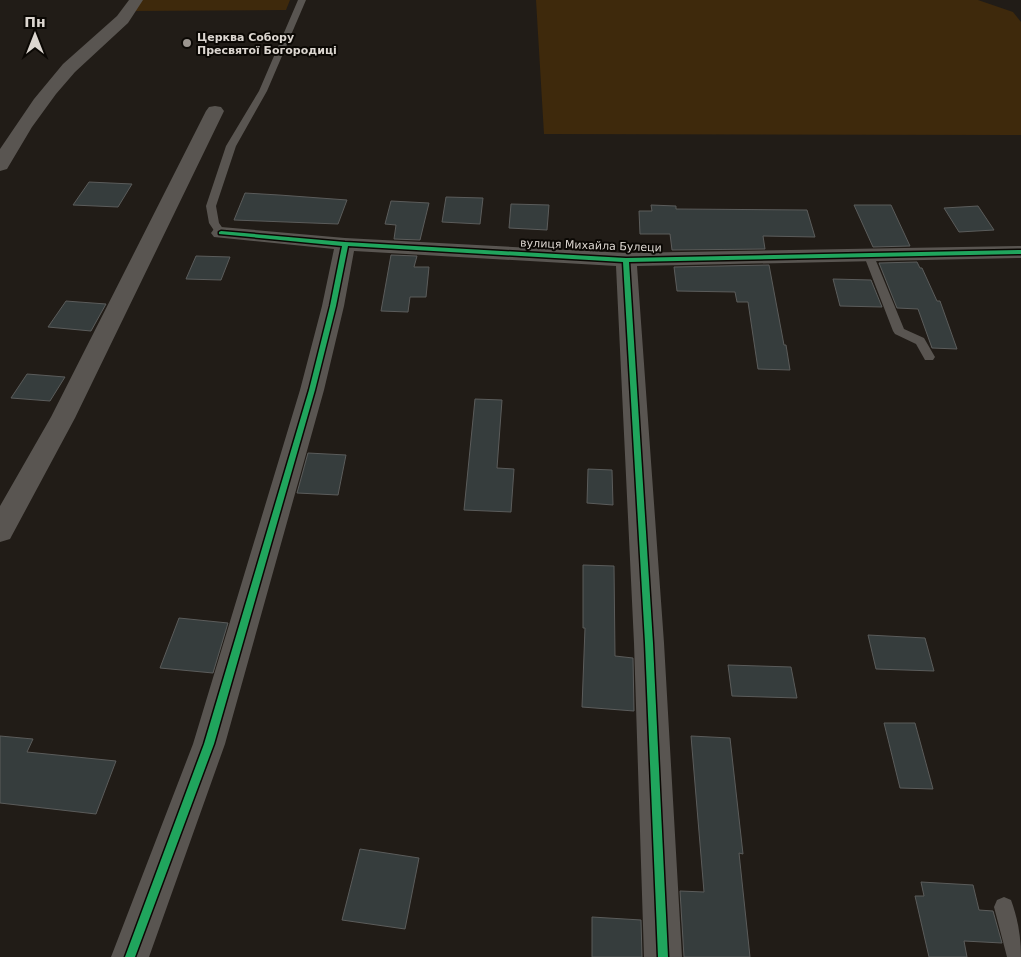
<svg xmlns="http://www.w3.org/2000/svg" width="1021" height="957" viewBox="0 0 1021 957" font-family="'DejaVu Sans',sans-serif">
<style>
.green{fill:#3e290c}
.building{fill:#363d3d;stroke:#5b5c5b}
.lines{fill:none;stroke-linecap:round;stroke-linejoin:round}
.lane{fill:#595551;fill-rule:evenodd}
.street{fill:#595551;fill-rule:evenodd}
.cycleway-casing{stroke:#0b0804;stroke-width:3}
.cycleway{fill:#20a55d;fill-rule:evenodd}
.poi-dot{fill:#9b958f;stroke:#0b0804;stroke-width:2}
.labels{text-anchor:middle;stroke-width:4;stroke-linejoin:round;paint-order:stroke}
.far-poi-label{font-size:11px;font-weight:bold;fill:#dcd6d0;stroke:#0b0804;text-anchor:start}
.far-street-label{font-size:11px;fill:#dcd6d0;stroke:#0b0804}
</style>
<rect width="100%" height="100%" fill="#211c17"/>
<path class="green" d="M 136,0 L 290,0 L 286,10 L 130,11 Z
M 536,0 L 978,0 L 1013,12 L 1021,22 L 1021,135 L 544,134 Z"/>
<path class="building" d="M 89,182 L 132,184 L 118,207 L 73,205 Z
M 245,193 L 279,195 L 347,200 L 338,224 L 234,220 Z
M 446,197 L 483,198 L 480,224 L 442,222 Z
M 391,201 L 429,203 L 420,240 L 394,239 L 396,225 L 385,224 Z
M 511,204 L 549,205 L 547,230 L 509,228 Z
M 651,205 L 676,206 L 676,209 L 807,210 L 815,237 L 763,236 L 765,249 L 672,250 L 670,234 L 640,234 L 639,211 L 652,211 Z
M 854,205 L 891,205 L 910,246 L 873,247 Z
M 978,206 L 994,230 L 959,232 L 944,208 Z
M 391,255 L 417,256 L 414,267 L 429,267 L 426,297 L 410,297 L 408,312 L 381,311 Z
M 196,256 L 230,257 L 221,280 L 186,279 Z
M 917,262 L 920,268 L 922,268 L 937,301 L 940,301 L 957,349 L 932,348 L 918,309 L 897,308 L 879,263 Z
M 769,265 L 784,345 L 786,345 L 790,370 L 758,369 L 748,302 L 737,302 L 735,292 L 677,291 L 674,267 Z
M 833,279 L 871,280 L 882,307 L 840,306 Z
M 66,301 L 79,302 L 106,304 L 91,331 L 48,327 Z
M 27,374 L 65,377 L 50,401 L 11,398 Z
M 475,399 L 502,400 L 497,468 L 514,469 L 511,512 L 464,510 Z
M 308,453 L 346,455 L 338,495 L 297,493 Z
M 588,469 L 612,470 L 613,505 L 587,503 Z
M 583,565 L 614,566 L 615,656 L 633,658 L 634,711 L 582,707 L 585,628 L 583,628 Z
M 179,618 L 228,623 L 213,673 L 160,668 Z
M 868,635 L 925,638 L 934,671 L 876,669 Z
M 728,665 L 791,667 L 797,698 L 732,696 Z
M 884,723 L 915,723 L 933,789 L 900,788 Z
M 0,736 L 33,739 L 27,752 L 116,761 L 96,814 L 0,803 Z
M 691,736 L 730,738 L 743,854 L 739,853 L 750,957 L 684,957 L 680,891 L 704,892 Z
M 360,849 L 419,858 L 405,929 L 342,920 Z
M 921,882 L 973,885 L 979,910 L 993,911 L 1002,943 L 964,941 L 967,957 L 929,957 L 915,896 L 924,896 Z
M 592,917 L 641,920 L 642,957 L 592,957 Z"/>
<g class="lines">
<path class="lane" d="M 298,0 L 306,0 L 267,91 L 236,146 L 216,206 L 219,223 L 226,233 L 221,236 L 217,235 L 209,223 L 206,206 L 226,146 L 259,91 Z
M 869,253 L 874,256 L 904,329 L 924,338 L 935,357 L 933,360 L 925,360 L 916,344 L 895,334 L 893,331 L 864,256 Z
M 1004,897 L 1011,900 C 1018,919 1021,937 1021,957 L 1007,957 L 994,907 L 997,900 Z"/>
<path class="street" d="M 129,0 L 143,0 L 128,23 L 75,72 L 56,94 L 32,127 L 7,169 L 0,171 L 0,149 L 34,99 L 63,64 L 117,16 Z
M 215,106 L 221,107 L 224,111 L 75,418 L 10,539 L 0,542 L 0,506 L 51,417 L 206,111 L 209,107 Z
M 221,227 L 345,238 L 626,253 L 1021,246 L 1021,258 L 637,266 L 664,643 L 682,957 L 644,957 L 634,643 L 616,266 L 354,251 L 344,306 L 324,390 L 225,744 L 149,957 L 111,957 L 193,744 L 300,390 L 322,306 L 334,249 L 214,237 L 211,233 L 214,229 Z"/>
<g class="cycleway-casing">
<path id="cycleway" d="M 221,231 L 345,242 L 626,258 L 1021,250 L 1021,254 L 629,262 L 653,643 L 668,957 L 658,957 L 645,643 L 623,262 L 348,246 L 336,306 L 315,390 L 214,744 L 135,957 L 125,957 L 204,744 L 309,390 L 330,306 L 342,246 L 219,234 L 219,232 Z"/>
</g>
<use href="#cycleway" class="cycleway"/>
</g>
<circle class="poi-dot" cx="187" cy="43" r="5"/>
<g class="labels">
<g class="far-poi-label">
<text x="197" y="41">Церква Собору<tspan x="197" dy="13">Пресвятої Богородиці</tspan></text>
</g>
<g class="far-street-label">
<text transform="translate(591 245) rotate(2)" y="4">вулиця Михайла Булеци</text>
</g>
</g>
<g transform="translate(35 35)" stroke="#0b0804" stroke-width="4" paint-order="stroke">
<path d="M0-4L9 19L0 12L-9 19Z" fill="#dcd6d0"/>
<text y="-8" font-size="14" font-weight="bold" text-anchor="middle" fill="#dcd6d0">Пн</text>
</g>
</svg>
